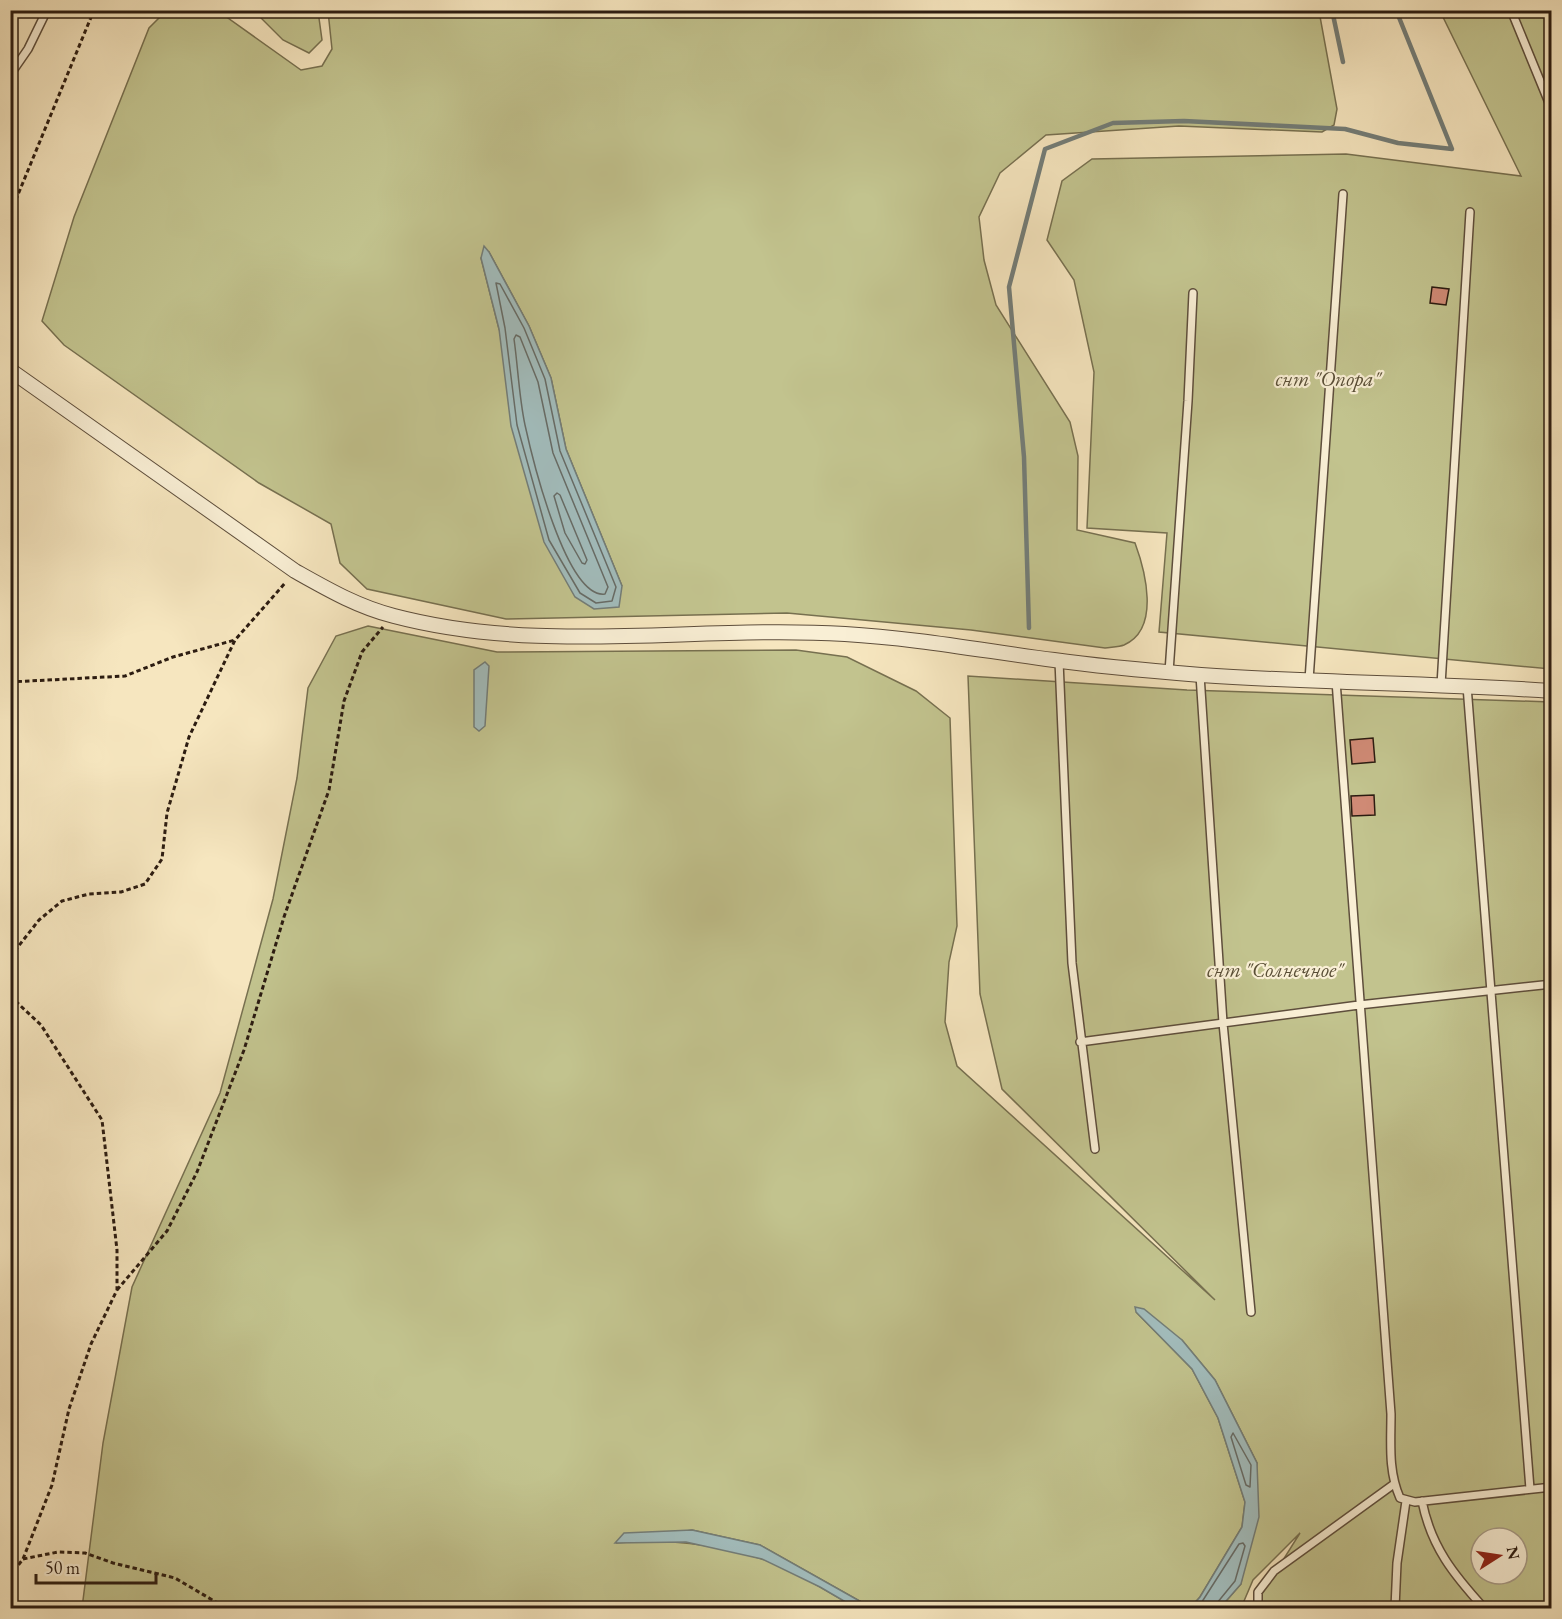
<svg xmlns="http://www.w3.org/2000/svg" width="1562" height="1619" viewBox="0 0 1562 1619" font-family="'EB Garamond',serif">
<style>
.green{fill:#c2c38e;stroke:#777050;stroke-width:1.5;fill-rule:evenodd}
.water{fill:#a2bdbd;stroke:#737d78;stroke-width:1.5}
.lines{fill:none;stroke-linecap:round;stroke-linejoin:round}
.shore{stroke:#676c67;stroke-width:1.5}
.stream{stroke:#737d78;stroke-width:4.5}
.building{fill:#cf8a75;stroke:#2c1c11;stroke-width:1.5}
.lane-casing{stroke:#5e4e3c;stroke-width:10}
.street-casing{stroke:#5e4e3c;stroke-width:16}
.path{stroke:#2c1c11;stroke-width:3;stroke-dasharray:4.5 3;stroke-linecap:butt}
.lane{stroke:#f9efd5;stroke-width:7}
.street{stroke:#f9efd5;stroke-width:14}
.labels{text-anchor:middle;stroke-width:4.5;stroke-linejoin:round;paint-order:stroke}
.park-label{font-size:21px;font-style:italic;fill:#594e36;stroke:#f9efd5}
</style>
<rect width="100%" height="100%" fill="#f6e6bf"/>
<filter id="stains"><feTurbulence type="fractalNoise" baseFrequency=".00333" numOctaves="4"/><feColorMatrix values="0 0 0 0 .2 0 0 0 0 .09 0 0 0 0 .02 0 0 0 .5 -.17"/></filter>
<radialGradient id="worn" r=".72"><stop offset=".6" stop-color="#630" stop-opacity="0"/><stop offset="1" stop-color="#630" stop-opacity=".3"/></radialGradient>
<path class="green" d="M 166,11 L 218,11 L 301,70 L 322,66 L 332,49 L 328,11 L 1319,11 L 1337,109 L 1334,125 L 1322,132 L 1179,126 L 1046,135 L 1000,173 L 979,217 L 984,260 L 996,305 L 1070,422 L 1078,456 L 1077,530 L 1135,543 C 1145,570 1161,629 1124,645 C 1119,647 1111,647 1105,648 L 971,630 L 787,613 L 506,619 L 367,589 L 340,563 L 331,524 L 259,483 L 64,345 L 42,321 L 74,217 L 149,28 ZM 489,252 L 529,326 L 551,378 L 566,449 L 622,586 L 499,329 L 481,258 Z
M 254,11 L 318,11 L 322,40 L 309,53 L 283,40 Z
M 1440,11 L 1551,11 L 1551,669 L 1159,632 L 1167,533 L 1087,528 L 1094,372 L 1074,280 L 1047,240 L 1062,181 L 1092,159 L 1346,154 L 1521,176 Z
M 368,626 L 497,652 L 796,650 L 847,657 L 916,691 L 950,718 L 957,926 L 949,962 L 945,1022 L 957,1066 L 1215,1300 L 1002,1089 L 980,994 L 968,676 L 1187,690 L 1551,702 L 1551,1608 L 1253,1608 L 1300,1533 L 1253,1580 L 1241,1608 L 1220,1608 L 1241,1584 L 1257,1463 L 1215,1380 L 1182,1340 L 1136,1312 L 1192,1369 L 1218,1418 L 1245,1502 L 1242,1527 L 1200,1597 L 1190,1608 L 872,1608 L 760,1545 L 692,1530 L 616,1543 C 664,1538 716,1544 762,1559 C 795,1570 826,1591 856,1608 L 82,1608 L 103,1443 L 132,1287 L 220,1093 L 273,899 L 297,778 L 308,688 L 336,636 ZM 1481,1538 L 1517,1538 L 1517,1574 L 1481,1574 Z"/>
<path class="water" d="M 484,246 L 489,252 L 529,326 L 551,378 L 566,449 L 622,586 L 619,607 L 594,609 L 575,597 L 544,542 L 511,426 L 499,329 L 481,258 Z
M 485,662 L 489,666 L 485,726 L 479,731 L 474,727 L 474,670 Z
M 1135,1307 L 1144,1309 L 1182,1340 L 1215,1380 L 1257,1463 L 1259,1517 L 1241,1584 L 1220,1608 L 1190,1608 L 1200,1597 L 1242,1527 L 1245,1502 L 1218,1418 L 1192,1369 L 1136,1312 Z
M 692,1530 L 760,1545 L 872,1608 L 856,1608 L 820,1587 L 762,1559 L 686,1542 L 615,1543 L 624,1533 Z"/>
<g class="lines">
<path class="shore" d="M 496,283 L 500,284 L 524,328 L 545,379 L 560,451 L 616,587 L 612,601 L 596,603 L 580,593 L 549,540 L 517,425 L 505,328 Z
M 516,335 L 520,337 L 538,382 L 553,453 L 608,587 L 605,594 C 566,599 532,457 525,425 C 519,397 518,367 514,339 Z
M 557,493 L 560,495 L 587,560 L 585,564 L 582,563 L 565,533 L 554,496 Z
M 1233,1433 L 1251,1465 L 1250,1487 L 1246,1485 L 1231,1437 Z
M 1198,1608 L 1239,1544 L 1243,1543 L 1245,1546 L 1235,1581 L 1217,1603 L 1216,1608"/>
<path class="stream" d="M 1332,10 L 1343,62
M 1029,628 L 1024,457 L 1009,287 L 1045,149 L 1113,123 L 1184,121 L 1345,129 L 1398,143 L 1452,149 L 1396,10"/>
</g>
<path class="building" d="M 1432,287 L 1449,289 L 1446,305 L 1430,303 Z
M 1373,738 L 1375,762 L 1352,764 L 1350,740 Z
M 1374,795 L 1375,815 L 1352,816 L 1351,796 Z"/>
<g class="lines">
<g class="lane-casing">
<path id="lane" d="M 1511,10 L 1552,110
M 10,75 L 28,49 L 47,10
M 1059,661 L 1072,963 L 1095,1149
M 1169,672 L 1188,401 L 1193,293
M 1200,675 L 1223,1023 L 1251,1312
M 1309,680 L 1343,194
M 1336,681 L 1391,1414 C 1391,1443 1388,1471 1400,1498 L 1415,1502 L 1552,1487
M 1441,685 L 1470,212
M 1467,686 L 1530,1489
M 1080,1042 L 1359,1005 L 1552,984
M 1422,1501 C 1431,1547 1454,1575 1484,1608
M 1258,1608 L 1258,1592 L 1274,1571 L 1394,1484
M 1395,1608 L 1397,1563 L 1406,1501"/>
</g>
<g class="street-casing">
<path id="street" d="M 10,370 L 295,571 C 327,589 358,607 394,616 C 542,655 694,625 845,634 C 915,638 985,651 1054,660 C 1103,667 1152,671 1201,675 C 1317,683 1435,683 1552,691"/>
</g>
<path class="path" d="M 10,214 L 94,10
M 10,682 L 125,676 L 173,657 L 235,640
M 10,957 L 39,920 L 62,901 L 89,894 L 121,892 L 145,884 L 162,859 L 167,813 L 189,737 L 235,640 L 286,582
M 10,996 L 41,1025 L 102,1120 L 117,1250 L 117,1290 L 91,1344 L 69,1409 L 52,1485 L 23,1559 L 10,1576
M 117,1290 L 167,1231 L 197,1172 L 244,1050 L 284,917 L 329,790 L 344,701 L 362,652 L 383,627
M 23,1559 L 58,1552 L 85,1553 L 113,1563 L 175,1578 L 226,1608"/>
<use href="#lane" class="lane"/>
<use href="#street" class="street"/>
</g>
<g class="labels">
<g class="park-label">
<text x="1328" y="386">снт "Опора"</text>
<text x="1275" y="977">снт "Солнечное"</text>
</g>
</g>
<rect width="1562" height="1619" fill="none" stroke="#f6e6bf" stroke-width="36"/>
<rect x="12" y="12" width="1538" height="1595" fill="none" stroke="#2c1c11" stroke-width="3"/>
<rect x="18" y="18" width="1526" height="1583" fill="none" stroke="#2c1c11" stroke-width="1.5"/>
<g transform="translate(1499 1556) rotate(78)"><circle r="28" fill="#f9efd5" stroke="#a79b87" stroke-width="1.5"/>
<path d="M0-4.5L10 22L0 15L-10 22Z" fill="#8f2418"/>
<text y="-9" font-size="16" font-weight="bold" text-anchor="middle" fill="#2c1c11">N</text>
</g>
<path d="M36 1574v9h120v-9" fill="none" stroke="#2c1c11" stroke-width="3"/>
<text x="45" y="1574" font-size="18" fill="#2c1c11" stroke="#f9efd5" stroke-width="4.5" paint-order="stroke">50 m</text>
<rect width="100%" height="100%" filter="url(#stains)"/>
<rect width="100%" height="100%" fill="url(#worn)"/>
</svg>
